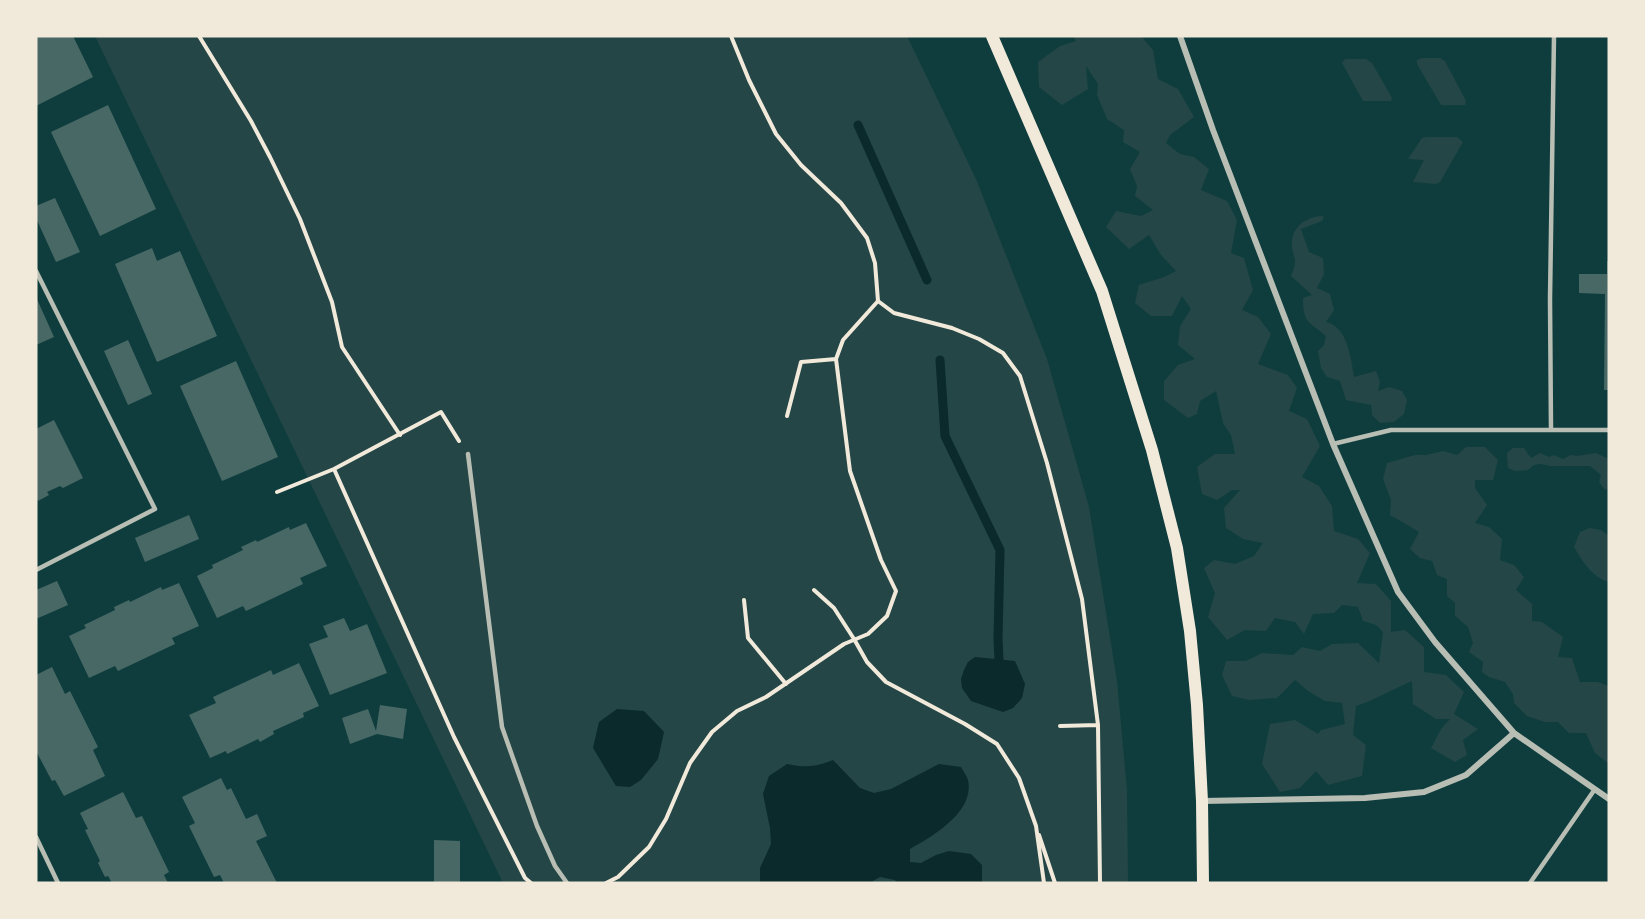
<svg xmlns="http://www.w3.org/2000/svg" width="1645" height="919" viewBox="0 0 1645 919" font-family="'Exo 2',sans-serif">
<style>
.green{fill:#244646}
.water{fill:#0a2a2b}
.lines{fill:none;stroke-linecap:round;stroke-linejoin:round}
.stream{stroke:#0a2a2b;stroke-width:9}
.building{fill:#486865}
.path{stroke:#f1e9da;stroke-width:4}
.service{stroke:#b8beb3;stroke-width:4.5}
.minor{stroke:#b8beb3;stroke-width:6}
.secondary{stroke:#f1e9da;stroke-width:12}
</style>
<rect width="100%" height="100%" fill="#0f3d3e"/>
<path class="green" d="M 95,36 L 907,36 L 976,179 L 1047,359 L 1089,507 L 1117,681 L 1127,790 L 1128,883 L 503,883 Z
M 1073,36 L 1141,36 L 1153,50 L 1158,79 L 1178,89 L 1194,117 L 1170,135 L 1166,143 L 1180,154 L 1194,157 L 1209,169 L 1201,190 L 1227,201 L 1237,220 L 1231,253 L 1244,258 L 1253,290 L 1242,310 L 1258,317 L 1271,334 L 1258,364 L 1288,375 L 1297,388 L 1289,411 L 1307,419 L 1320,446 L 1302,477 L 1319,486 L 1332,506 L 1334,531 L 1358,539 L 1370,553 L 1357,583 L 1376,584 L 1391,601 L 1391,632 L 1405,630 L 1424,647 L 1424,672 L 1446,675 L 1464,692 L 1454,714 L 1478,729 L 1463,740 L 1467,755 L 1455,762 L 1431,748 L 1441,729 L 1450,719 L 1436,719 L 1413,704 L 1412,681 C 1393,689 1375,700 1356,706 L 1353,735 L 1366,745 L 1362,776 L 1328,785 L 1316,771 L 1300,788 L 1280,792 L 1262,764 L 1270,724 L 1295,720 L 1318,734 L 1321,730 L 1345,724 L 1342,703 L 1325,701 L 1308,691 L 1295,680 L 1277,698 L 1249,700 L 1232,696 L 1222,675 L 1226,661 L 1246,661 L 1262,653 L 1293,655 L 1302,647 L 1320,651 L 1332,644 L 1358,643 L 1379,663 L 1383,632 L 1376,625 L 1363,621 L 1358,607 L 1342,605 L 1334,613 L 1313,614 L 1304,634 L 1295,622 L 1275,618 L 1266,631 L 1245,630 L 1227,640 L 1208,617 L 1215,593 L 1204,568 L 1214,560 L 1235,564 L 1254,556 L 1263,543 L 1243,539 L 1226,528 L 1224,508 L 1240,490 L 1232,490 L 1217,500 L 1202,494 L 1197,467 L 1215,454 L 1235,454 L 1231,435 L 1223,423 L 1216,391 L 1200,401 L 1197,414 L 1188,418 L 1164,400 L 1164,381 L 1178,365 L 1195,359 L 1178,345 L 1180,326 L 1191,309 L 1182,296 L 1172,316 L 1151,316 L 1135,303 L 1139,285 L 1164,277 L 1176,271 L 1161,255 L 1149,235 L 1129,249 L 1106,227 L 1116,211 L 1141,216 L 1153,210 L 1135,196 L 1137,186 L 1130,169 L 1140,152 L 1123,142 L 1124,130 L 1107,119 L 1097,95 L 1098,84 L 1086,66 L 1088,89 L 1062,105 L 1039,87 L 1038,62 L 1060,46 L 1076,41 Z
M 1422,58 L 1440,58 L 1445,61 L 1466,101 L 1465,105 L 1441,105 L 1417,64 L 1417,60 Z
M 1345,59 L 1366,59 L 1372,63 L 1392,98 L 1391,101 L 1363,101 L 1342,63 Z
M 1426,137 L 1457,137 L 1463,142 L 1440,182 L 1436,184 L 1413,182 L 1424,160 L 1408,159 L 1422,138 Z
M 1322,216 L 1324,217 L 1322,221 L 1301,229 L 1309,252 L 1323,258 L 1324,274 L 1317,288 L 1330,294 L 1334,310 L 1326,322 C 1348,327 1351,359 1354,377 L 1376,371 L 1380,382 L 1378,391 L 1389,387 L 1402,391 L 1407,400 L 1404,414 L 1394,422 L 1380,423 L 1372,415 L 1371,405 L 1346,400 L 1340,381 L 1327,377 L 1321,368 L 1318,351 L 1324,345 L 1326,336 C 1309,321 1303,324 1303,298 L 1312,295 L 1291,276 C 1293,271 1295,266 1295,261 C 1295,256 1292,252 1292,247 C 1290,228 1305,217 1322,216 Z
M 1466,447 L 1485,447 L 1498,460 L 1493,480 L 1475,480 L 1475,488 L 1487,505 L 1475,523 L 1489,527 L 1502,539 L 1500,560 L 1514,565 L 1524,577 L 1516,590 L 1532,604 L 1532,621 L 1542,622 L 1563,637 L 1558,657 L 1572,658 L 1580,682 L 1598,682 L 1609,686 L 1609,764 L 1595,753 L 1586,733 L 1569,733 L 1558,722 L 1545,722 L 1527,716 L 1514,703 L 1513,694 L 1505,682 L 1489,677 L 1482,672 L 1483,662 L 1469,652 L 1473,643 L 1468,627 L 1455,616 L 1455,603 L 1447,596 L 1447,579 L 1437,575 L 1432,561 L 1420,558 L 1410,549 L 1419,532 L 1406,524 L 1390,515 L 1391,500 L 1383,479 L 1387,463 L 1415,455 L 1426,455 L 1443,451 L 1457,455 Z
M 1513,448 L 1524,448 L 1531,458 L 1540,453 L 1549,457 L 1554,455 L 1563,459 L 1571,455 L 1577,456 L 1596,453 L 1609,459 L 1609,488 L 1605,490 L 1599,482 L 1601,475 L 1590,466 L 1550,466 L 1541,464 L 1534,465 L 1528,470 L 1515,471 L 1508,468 L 1507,453 Z
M 1590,528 L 1601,530 L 1609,536 L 1609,582 C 1593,578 1582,561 1574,547 L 1580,532 Z"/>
<path class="water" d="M 975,657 L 1015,661 L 1025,684 L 1022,698 L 1013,708 L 1003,712 L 971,701 L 962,688 L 961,679 L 964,670 L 968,662 Z
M 617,709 L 644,711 L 664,732 L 658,759 L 641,780 L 630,787 L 616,786 L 593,748 L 599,722 Z
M 833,760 L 860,788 L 874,793 L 891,789 L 939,764 L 961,767 C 963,771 967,776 968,780 C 975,812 933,836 910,849 L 910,862 L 921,863 L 936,855 L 949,851 L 971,854 L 982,865 L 982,883 L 897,883 L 895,880 L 880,877 L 869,883 L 760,883 L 760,868 L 771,844 L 770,828 L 763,794 L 769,776 L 787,764 C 806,768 815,767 833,760 Z"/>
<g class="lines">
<path class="stream" d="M 858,125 L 927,280
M 940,360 L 945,436 L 1000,550 L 998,639 L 999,660 L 996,671"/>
</g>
<path class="building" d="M 36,36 L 73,36 L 93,77 L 36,106 Z
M 108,105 L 156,209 L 100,236 L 51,132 Z
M 55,198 L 80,252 L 56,262 L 36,218 L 36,206 Z
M 152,248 L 157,261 L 180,251 L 217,336 L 157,362 L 115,264 Z
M 1607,261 L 1609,261 L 1609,390 L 1604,390 L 1605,294 L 1579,293 L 1579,274 L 1607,274 Z
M 36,297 L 54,337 L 36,345 Z
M 128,340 L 152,394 L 128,405 L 104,351 Z
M 236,361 L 278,457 L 222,481 L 180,386 Z
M 54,420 L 83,478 L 63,488 L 60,486 L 47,492 L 49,495 L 38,501 L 36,496 L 36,429 Z
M 189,515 L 199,539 L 145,562 L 135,538 Z
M 306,523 L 327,566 L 300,578 L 303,584 L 246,611 L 243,606 L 217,618 L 197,576 L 213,568 L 212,565 L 243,550 L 241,547 L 256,540 L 257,542 L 289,527 L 290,530 Z
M 57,581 L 68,605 L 36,619 L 36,590 Z
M 179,583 L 199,626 L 172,638 L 175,644 L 118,671 L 115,666 L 89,678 L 69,636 L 86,628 L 84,625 L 115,610 L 114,607 L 129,600 L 130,602 L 161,587 L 162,590 Z
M 344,618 L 350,631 L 367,624 L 387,673 L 330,695 L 309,644 L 328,637 L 323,626 Z
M 299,663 L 319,706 L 303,713 L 304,717 L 273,731 L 274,734 L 260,742 L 258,739 L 227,754 L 226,751 L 210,758 L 189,715 L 216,703 L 213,697 L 271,670 L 273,675 Z
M 52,667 L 65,694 L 70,691 L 98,747 L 93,750 L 105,776 L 64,796 L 55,780 L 52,781 L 36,751 L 36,675 Z
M 380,705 L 407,709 L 403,739 L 377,734 L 350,744 L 342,718 L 368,709 L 376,731 Z
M 221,778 L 227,790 L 231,788 L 246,819 L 257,814 L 267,836 L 256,841 L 277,883 L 224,883 L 220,875 L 214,877 L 189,826 L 195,823 L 182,797 Z
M 123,792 L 136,818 L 142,816 L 169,872 L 164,875 L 168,883 L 112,883 L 108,876 L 105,877 L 98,863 L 100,861 L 85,830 L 88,829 L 80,813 Z
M 434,840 L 460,841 L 460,883 L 434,883 Z"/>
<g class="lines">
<path class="path" d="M 199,36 L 251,121 L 270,157 L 300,219 L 332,302 L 342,347 L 400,435
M 878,301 L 894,313 L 952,328 L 979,339 L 1003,353 L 1020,376 L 1047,463 L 1082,599 L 1098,725 L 1100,883
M 787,416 L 801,362 L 836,359
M 334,469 L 454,737 L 525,878 L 531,883
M 277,492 L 334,469 L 441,412 L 459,441
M 814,590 L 834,608 L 854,639 L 867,662 L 886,682 L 965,724 L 997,744 L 1019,778 L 1036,826 L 1044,883
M 744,600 L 748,638 L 786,684
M 1060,726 L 1098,725
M 1039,835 L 1055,883
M 606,883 L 618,877 L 649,847 L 666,819 L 690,763 L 712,732 L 737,711 L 766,697 L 844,644 L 868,634 L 887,616 L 896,591 L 881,560 L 850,471 L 836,359 L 843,340 L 878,301 L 875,263 L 867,238 L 841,203 L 801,165 L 776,134 L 749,80 L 731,36"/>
<path class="service" d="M 36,271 L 155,509 L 36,570
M 1551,430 L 1550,299 L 1554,36
M 1333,444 L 1391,430 L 1609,430
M 468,454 L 502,727 L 537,826 L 555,866 L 567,883
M 36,837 L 58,883
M 1530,883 L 1595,789"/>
<path class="minor" d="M 1180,36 L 1213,130 L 1333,444 L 1398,592 L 1435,642 L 1514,733 L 1609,799
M 1202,801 L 1365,798 L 1424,792 L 1466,775 L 1514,733"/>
<path class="secondary" d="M 992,36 L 1102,291 L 1152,450 L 1177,548 L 1190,631 L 1197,705 L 1202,801 L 1203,883"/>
</g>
<rect width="1645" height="919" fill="none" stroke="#f1e9da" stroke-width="75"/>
</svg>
